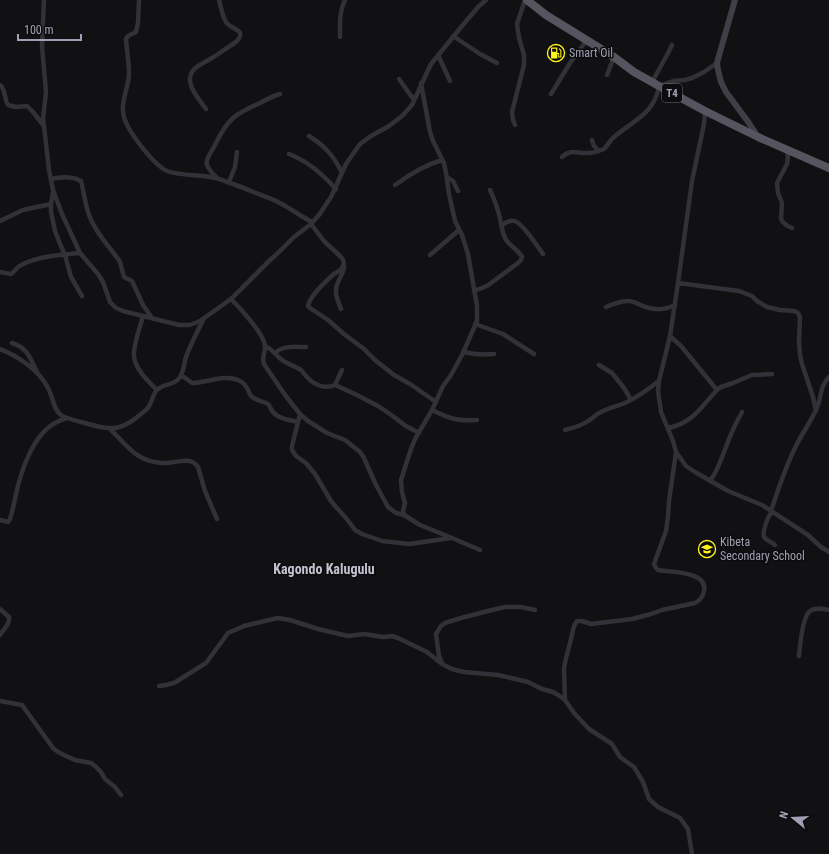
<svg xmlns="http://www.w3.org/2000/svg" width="829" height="854" viewBox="0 0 829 854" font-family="'Roboto Condensed',sans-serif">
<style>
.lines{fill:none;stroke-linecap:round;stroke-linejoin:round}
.minor{stroke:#323137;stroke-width:4.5}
.secondary{stroke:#3f3f47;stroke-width:6}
.trunk{stroke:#56555f;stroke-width:8}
.labels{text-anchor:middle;stroke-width:3;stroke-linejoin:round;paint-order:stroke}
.shield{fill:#0c0b0d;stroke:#747382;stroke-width:1}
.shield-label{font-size:11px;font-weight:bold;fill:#a0a0b4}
.poi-label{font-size:12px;fill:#a0a0b4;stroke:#0c0b0d;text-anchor:start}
.quarter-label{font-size:14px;font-weight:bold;fill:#c2c2d0;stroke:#0c0b0d}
</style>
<rect width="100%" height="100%" fill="#111012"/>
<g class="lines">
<path class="minor" d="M 44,0 L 42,46 L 46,92 L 43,119 L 44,126 L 49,170 L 53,190 L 62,214 L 80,253 L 98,274 L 103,282 L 110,302 L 116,308 L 123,311 L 179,325 L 190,325 L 200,321 L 231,299 L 267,263 L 281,250 L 294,237 L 311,224 L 319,215 L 331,197 L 346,164 L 360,144 L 371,136 L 389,126 L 402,116 L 412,105 L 431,64 L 462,26 L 479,6 L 486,0
M 139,0 L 138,23 L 136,32 L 128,36 L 126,39 C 127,51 129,63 129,75 C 128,89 120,103 124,117 C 128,132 154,165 167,171 C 178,175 192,175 204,176 C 212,177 220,179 227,182 C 237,185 246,189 256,193 C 263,196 271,198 278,202 C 290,208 300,216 312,222
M 453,36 L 480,54 L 497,63
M 340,37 C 340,24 339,12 345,0
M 438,55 L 450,81
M 607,75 L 614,57
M 399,79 L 414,100
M 652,82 L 667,55 L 672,45
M 421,83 L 430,132 L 433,141 L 444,163 L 446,173 L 449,194 L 455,221 L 462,235 L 468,254 L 477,306 L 477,321 L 462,355 L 451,375 L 443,386 L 432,410 L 415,439 L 411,449 L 401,480 L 402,492 L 405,503 L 403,511 L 404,515 L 420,525 L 452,538 L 480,550
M 0,85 C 6,89 4,99 8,105 L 16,107 L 27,106 L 33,112 L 44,126
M 551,94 L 570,63 L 586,41
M 206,109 C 200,101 189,88 190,78 C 191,67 204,63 212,58 C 220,53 228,47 236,42 C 248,29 231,30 226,22 C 222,15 221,7 219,0
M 515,125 L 513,120 L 512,112 L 524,65 L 524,55 L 519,38 L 517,24 L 525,0
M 309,136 C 325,146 334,156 342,173
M 592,140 L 594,146 L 599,151
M 787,150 L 788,157 L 787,164 L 777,183 L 778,193 L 782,203 L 781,218 L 782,221 L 786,225 L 792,228
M 289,154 C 309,162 321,173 336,189
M 562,157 C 571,148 578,154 588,153 C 593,153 599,151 604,149 C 608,145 610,140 614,137 C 633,121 655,113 659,86 L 674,81 L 685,80 L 692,78 L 704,72 L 717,63
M 447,177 L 453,181 L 458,191
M 217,178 C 200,161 207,161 216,143 C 228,118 236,114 260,103 C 267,99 273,96 280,94
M 51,179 C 60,177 72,176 81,181 C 84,192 85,204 89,215 C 95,232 108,245 118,259 L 120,262 L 124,277 L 132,281 L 143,305 L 152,318
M 229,182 L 235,167 L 237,152
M 395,185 C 410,174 425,165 442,160
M 53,192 L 51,204 L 51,212 L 55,231 L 60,244 L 65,255 L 71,277 L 82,296
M 0,221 L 23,210 L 51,204
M 311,224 L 324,241 L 341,257 C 343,259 345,262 343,266 C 342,270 337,272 334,274 C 326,281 310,296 308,306 L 310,308 L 328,320 L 344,334 L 364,349 L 375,360 L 394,375 L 410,384 L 436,402
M 502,225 C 505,223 509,220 514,221 C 522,222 538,247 543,254
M 430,255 L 459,230
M 0,272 L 11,274 C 14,272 16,269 18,267 C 34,256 61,255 80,253
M 678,283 L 739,291 L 752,296 L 757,301 L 767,307 L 780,310 L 794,311 L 798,313 L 800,317 L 799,341 L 800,355 L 802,364 L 813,397 L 816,411
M 474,291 L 487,286 L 518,263 L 521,260 L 522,257 C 518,249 509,246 505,238 C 501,230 501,219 498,211 C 496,203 493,197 490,190
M 231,299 C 240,308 263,333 265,345 C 266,353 261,356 264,364 L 285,395 L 300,414 L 308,421 L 327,433 L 345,440 L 360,452 L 364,458 L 376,485 L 388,507 L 396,513 L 404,515
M 606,307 C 613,304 620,301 628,301 C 633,301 639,304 643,306 C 655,311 664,310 675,305
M 341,309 C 336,296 333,291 340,278 C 342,274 344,271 344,266
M 143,316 C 140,327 133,346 134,356 C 135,369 148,381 157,390
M 475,324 L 503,334 L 534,354
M 670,336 L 681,346 L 717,390
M 12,343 C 28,348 30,358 37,372
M 265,346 C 274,350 274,354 282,360 C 287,364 295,366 301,370 C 304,373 306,377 309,379 C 316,386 326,389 335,385 L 342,370
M 0,349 C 18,356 39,370 48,388 C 53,397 53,409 61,415 C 67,419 75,420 81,422 C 104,428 116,434 136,418 C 139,415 144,412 147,409 C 152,404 152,395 157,390 C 163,383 175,386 180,377 C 184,371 184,363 186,357 C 191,343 198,331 204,318
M 464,352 C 475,355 482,355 494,354
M 275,353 C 284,345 294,347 306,347
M 599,365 L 612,373 L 624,388 L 631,400
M 181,375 L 192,383 C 207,383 223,374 238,380 C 246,383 247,389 251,396 C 256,401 263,401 268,404 C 270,406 271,410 273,412 C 279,419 289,420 298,422
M 335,385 L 355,394 L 378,406 L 390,414 L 406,426 L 419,433
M 432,410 C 450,419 457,421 477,420
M 300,414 L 292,446 L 292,450 L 296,456 L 306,463 L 315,474 L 331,501 L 336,507 L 346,518 L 355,530 L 362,534 L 382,541 L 409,544 L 451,538
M 109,428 C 127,445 136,462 163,463 C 175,464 190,455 198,467 L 205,491 L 217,519
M 668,428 C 693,423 701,407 717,390 L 721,387 L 733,383 L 752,375 L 772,374
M 565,430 C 573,428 581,426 588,421 C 593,418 596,414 601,412 C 608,408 617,406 625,403 C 637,398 648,389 659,381
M 676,452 L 686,466 L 695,472 L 728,491 L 762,505 L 808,535 L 821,547 L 829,552
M 710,481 C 718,471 721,459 726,447 C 730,435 736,423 742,412
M 771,511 C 778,490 785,468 795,448 C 801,435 810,423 816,410 C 822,398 819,387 829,377
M 772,512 C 768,516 762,532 764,537 C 766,540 773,543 775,545
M 0,520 L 8,522 L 10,519 C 13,510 14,503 16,494 C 21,471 33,435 55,423 C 59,421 63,419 66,418
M 0,609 L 9,617 C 10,624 4,629 0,635
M 799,656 C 800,646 802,617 810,611 C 816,607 823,609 829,610
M 442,663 L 439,656 L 436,634 L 441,626 L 445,623 L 461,618 L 488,611 L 505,607 L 521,607 L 535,610
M 159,686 L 166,685 L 174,683 L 206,663 L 228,633 L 244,626 L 269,620 L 278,618 L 290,620 L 318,629 L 348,636 L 364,634 L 383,637 L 392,636 L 398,638 L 427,652 L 442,664 L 452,669 L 464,672 L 498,675 L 528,682 L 542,689 L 553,692 L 558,695 L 565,700 L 574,713 L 589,729 L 612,744 L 620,757 L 634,767 L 643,782 L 649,799 L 658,807 L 680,818 L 688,829 L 692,854
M 565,700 L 564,668 L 566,658 L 570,643 L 574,626 L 577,621 L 582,621 L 591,624 L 632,619 L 651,614 L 662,610 L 695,603 C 699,601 703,597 704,591 C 708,571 670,572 658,570 L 656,568 L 654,564 L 666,531 L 668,517 L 669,501 L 676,452 L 673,441 L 661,412 L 658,391 L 659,381 L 670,336 L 678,283 L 692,181 L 704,124 L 705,111
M 0,701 L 22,705 L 53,748 L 58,752 L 66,756 L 75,760 L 91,763 L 95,766 L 101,772 L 105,779 L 115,787 L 121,795"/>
<path class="secondary" d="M 735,0 L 720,52 L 717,63 L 718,70 L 721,82 L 726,92 L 749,123 L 758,137"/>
<path class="trunk" d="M 527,0 L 546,15 L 614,57 L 634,72 L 659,86 L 705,111 L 758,137 L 829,168"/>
</g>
<defs>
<g id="fuel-ring" transform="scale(0.9)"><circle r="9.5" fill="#0c0b0d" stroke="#fef71c" stroke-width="1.5"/><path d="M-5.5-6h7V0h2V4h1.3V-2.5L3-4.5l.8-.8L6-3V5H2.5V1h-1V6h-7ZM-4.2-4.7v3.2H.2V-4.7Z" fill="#fef71c"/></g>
<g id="school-ring" transform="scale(0.9)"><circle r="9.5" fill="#0c0b0d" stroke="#fef71c" stroke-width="1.5"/><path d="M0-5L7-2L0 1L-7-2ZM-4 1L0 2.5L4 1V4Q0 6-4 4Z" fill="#fef71c"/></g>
</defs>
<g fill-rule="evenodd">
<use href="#fuel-ring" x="556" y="53"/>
<use href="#school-ring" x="707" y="549"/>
</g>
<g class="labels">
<rect class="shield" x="662" y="84" width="20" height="18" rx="3"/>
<g class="shield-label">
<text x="672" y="97">T4</text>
</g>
<g class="poi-label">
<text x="569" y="57">Smart Oil</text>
<text x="720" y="546">Kibeta<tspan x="720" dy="14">Secondary School</tspan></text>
</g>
<g class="quarter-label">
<text x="324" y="574">Kagondo Kalugulu</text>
</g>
</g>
<g transform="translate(793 818) rotate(288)" stroke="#0c0b0d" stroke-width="3" paint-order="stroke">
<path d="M0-3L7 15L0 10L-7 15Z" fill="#a0a0b4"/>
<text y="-6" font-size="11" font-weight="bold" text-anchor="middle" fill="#a0a0b4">N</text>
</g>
<path d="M18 34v6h63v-6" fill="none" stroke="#a0a0b4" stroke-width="2"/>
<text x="24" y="34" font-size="12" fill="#a0a0b4" stroke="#0c0b0d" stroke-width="3" paint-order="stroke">100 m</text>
</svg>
